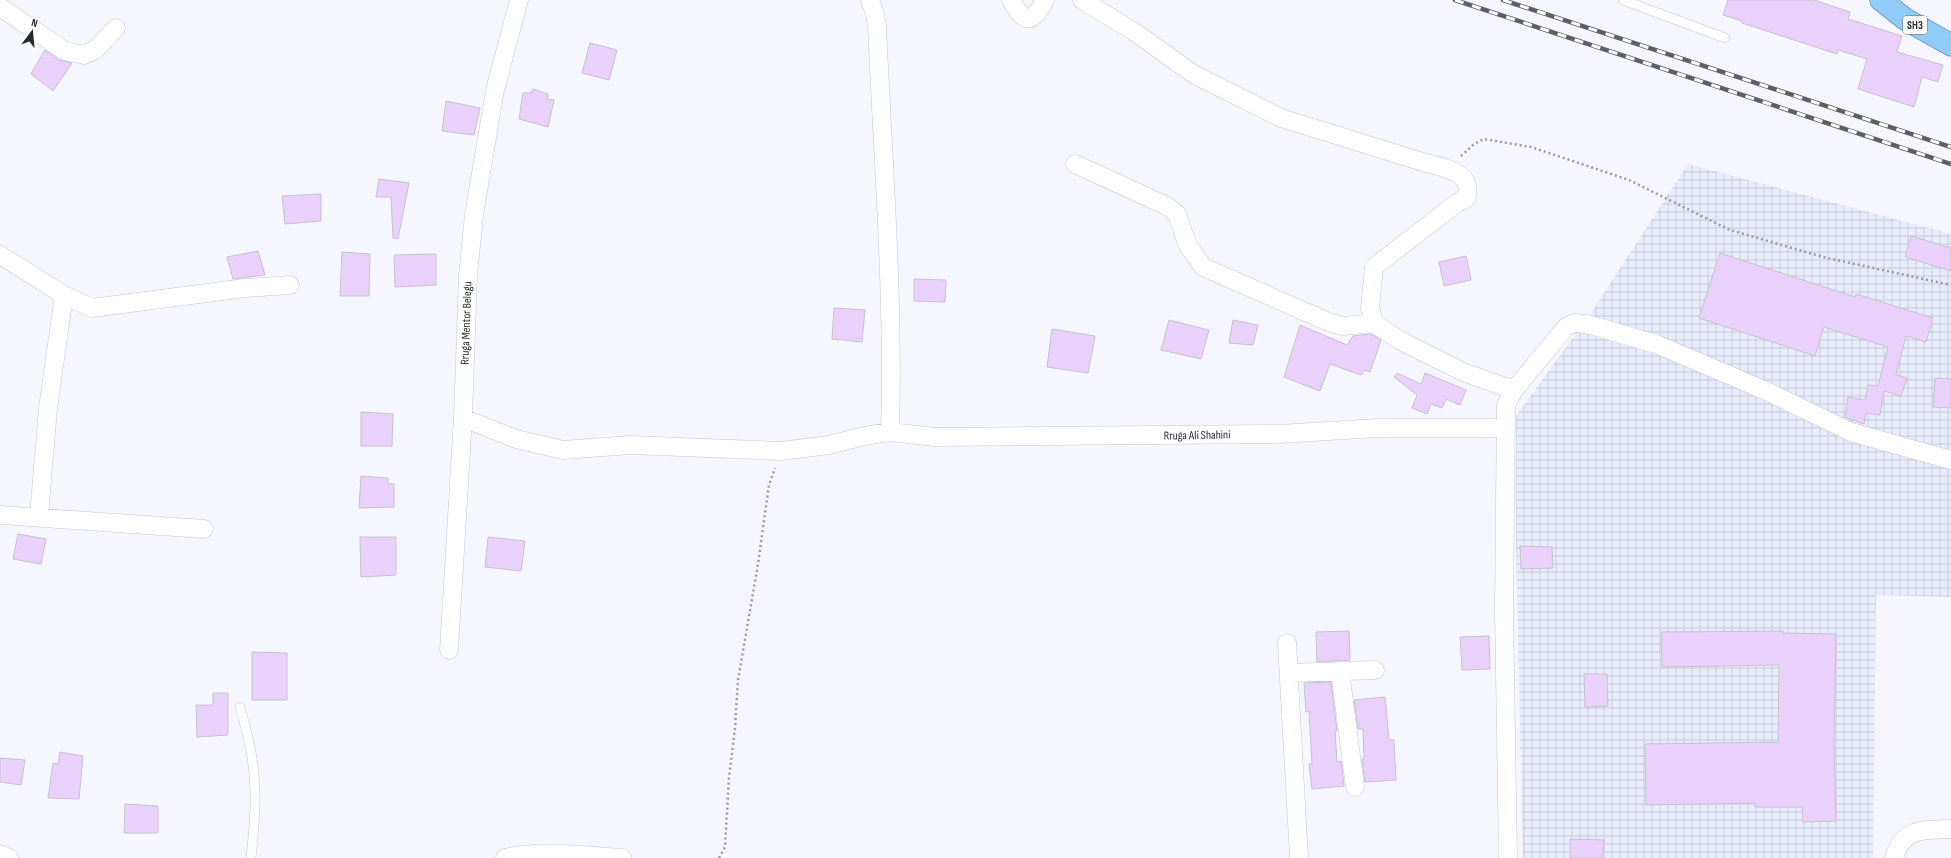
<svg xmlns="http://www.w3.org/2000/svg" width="1951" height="858" viewBox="0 0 1951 858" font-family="'Sofia Sans Condensed',sans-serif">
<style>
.industrial{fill:url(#industrial-grid)}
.building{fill:#e9d1fc;stroke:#c7c1cd}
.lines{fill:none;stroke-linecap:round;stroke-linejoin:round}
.service-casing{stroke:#c4c6d3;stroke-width:10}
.minor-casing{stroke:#c4c6d3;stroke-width:19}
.primary-casing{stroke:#3d7cae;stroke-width:23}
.path{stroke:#9a9ba1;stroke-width:2.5;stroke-dasharray:2 3;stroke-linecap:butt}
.service{stroke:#fff;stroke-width:9}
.minor{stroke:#fff;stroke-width:18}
.primary{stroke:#91cbf8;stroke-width:22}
.rail-casing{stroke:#5e5f64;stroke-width:4.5}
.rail{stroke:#fff;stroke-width:3;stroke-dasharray:9;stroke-linecap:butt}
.labels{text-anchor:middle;stroke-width:4;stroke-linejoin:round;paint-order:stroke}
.shield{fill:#fff;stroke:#68696c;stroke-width:1}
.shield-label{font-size:11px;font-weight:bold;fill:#28292d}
.street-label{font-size:12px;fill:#28292d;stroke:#fff}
</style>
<defs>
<pattern id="industrial-grid" width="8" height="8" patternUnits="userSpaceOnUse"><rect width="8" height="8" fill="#e8ecfc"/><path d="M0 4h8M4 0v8" fill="none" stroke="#c7cad8"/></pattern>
</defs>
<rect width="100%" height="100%" fill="#f5f6fe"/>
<path class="industrial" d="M 1688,164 L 1951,234 L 1951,597 L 1876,595 L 1873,858 L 1523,858 L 1516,546 L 1516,416 L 1591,313 Z"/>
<path class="building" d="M 1728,0 L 1814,0 L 1850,12 L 1848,19 L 1902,36 L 1897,52 L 1943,65 L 1938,82 L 1922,77 L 1914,107 L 1858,89 L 1867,59 L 1838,50 L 1837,54 L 1742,23 L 1742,21 L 1723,15 Z
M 590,43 L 617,50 L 609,80 L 582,73 Z
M 45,50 L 59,60 L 72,63 L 53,91 L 31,74 Z
M 533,89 L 548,94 L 547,99 L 554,100 L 548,127 L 519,119 L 523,93 L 531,93 Z
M 446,101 L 480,108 L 474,135 L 442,131 Z
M 379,179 L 409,183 L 398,239 L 393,238 L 391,197 L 376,197 Z
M 321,194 L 321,221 L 285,224 L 282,196 Z
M 1911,236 L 1951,248 L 1951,271 L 1905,257 Z
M 258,251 L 265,275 L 233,279 L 227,257 Z
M 342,252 L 370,254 L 369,296 L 340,296 Z
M 1720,253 L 1855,297 L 1856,294 L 1933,318 L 1926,342 L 1906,336 L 1896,375 L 1907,378 L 1901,396 L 1884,391 L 1880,415 L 1866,413 L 1864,424 L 1845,417 L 1848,397 L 1865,400 L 1868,385 L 1878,386 L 1888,347 L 1824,327 L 1815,356 L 1699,318 Z
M 436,254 L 436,285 L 395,287 L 394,255 Z
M 1466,256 L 1471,280 L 1444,286 L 1439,262 Z
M 914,279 L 946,280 L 945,302 L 914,301 Z
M 834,308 L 865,310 L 862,342 L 832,339 Z
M 1169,320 L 1209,330 L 1201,359 L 1161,350 Z
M 1233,320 L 1258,325 L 1253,345 L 1229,343 Z
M 1300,325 L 1347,345 L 1353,336 L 1371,334 L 1381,340 L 1370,372 L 1365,370 L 1361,375 L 1330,364 L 1320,391 L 1284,377 Z
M 1052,329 L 1095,336 L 1088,373 L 1047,367 Z
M 1397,373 L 1421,384 L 1425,373 L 1466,390 L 1460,405 L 1446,399 L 1442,408 L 1431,404 L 1427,414 L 1412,408 L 1417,395 L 1394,377 Z
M 1935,378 L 1951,379 L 1951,408 L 1933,407 Z
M 361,412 L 393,414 L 392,446 L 361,446 Z
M 361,476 L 388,478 L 388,484 L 394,484 L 394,507 L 359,508 Z
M 18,534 L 46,539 L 41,564 L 13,559 Z
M 360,537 L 396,537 L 396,575 L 361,577 Z
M 488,537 L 525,541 L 521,571 L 485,567 Z
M 1520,546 L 1552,547 L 1553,568 L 1521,569 Z
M 1349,631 L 1350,660 L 1317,662 L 1316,632 Z
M 1783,631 L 1783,633 L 1836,634 L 1834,742 L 1836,821 L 1803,822 L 1802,807 L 1755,807 L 1755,803 L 1646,805 L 1645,744 L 1778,742 L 1779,665 L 1662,667 L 1661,632 Z
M 1489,636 L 1490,669 L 1462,670 L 1460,637 Z
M 252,652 L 287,653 L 287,700 L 252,700 Z
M 1584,674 L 1607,674 L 1608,706 L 1585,707 Z
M 1331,682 L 1337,731 L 1335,731 L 1337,762 L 1341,761 L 1344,786 L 1312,789 L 1309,764 L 1312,764 L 1309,711 L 1306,712 L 1304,683 Z
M 213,693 L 228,693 L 228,735 L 197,737 L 196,705 L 213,705 Z
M 1385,697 L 1389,740 L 1394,740 L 1396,780 L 1365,782 L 1362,759 L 1364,759 L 1363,729 L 1358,729 L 1354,700 Z
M 60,752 L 83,756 L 79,799 L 48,798 L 53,763 L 58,764 Z
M 0,758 L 25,760 L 21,785 L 0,782 Z
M 125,804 L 158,806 L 158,833 L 124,833 Z
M 1570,839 L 1604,840 L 1603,858 L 1570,858 Z"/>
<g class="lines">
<g class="service-casing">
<path id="service" d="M 1623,0 L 1725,38
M 240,707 C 248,735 255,763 255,793 C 256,814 253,836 251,858"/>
</g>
<g class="minor-casing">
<path id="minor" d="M 870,0 L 875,14 L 877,26 C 883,161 894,297 890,432
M 1011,0 C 1025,25 1032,24 1045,0
M 1082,0 L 1133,31 L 1195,75 L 1281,118 L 1426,163 C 1444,167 1475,173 1466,199 L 1457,203 L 1374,267 L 1370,308 L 1374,323 L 1399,340 L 1463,372 L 1514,390
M 0,7 L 65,51 L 84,55 L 95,50 L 116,28
M 1075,164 L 1167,206 L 1177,214 L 1188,246 L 1203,267 L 1331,323 L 1343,326 L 1374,323
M 0,255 L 64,295 L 92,308 L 245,288 L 290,285
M 463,418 L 516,439 L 563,450 L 630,445 L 781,451 L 829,445 L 864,436 L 890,432 L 935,437 L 1279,434 L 1378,428 L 1505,428
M 0,515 L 204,529
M 39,516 L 48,408 L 64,295
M 1287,643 L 1299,858
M 449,650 L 463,418 L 468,275 L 474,215 L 495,90 L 519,0
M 1340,671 L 1355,787
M 1289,673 L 1375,670
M 0,854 L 9,858
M 505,858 C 542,849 584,856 622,858
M 1508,858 L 1504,610 L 1506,405 L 1514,390 L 1566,327 L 1574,323 L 1587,324 L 1656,344 L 1764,390 L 1851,432 L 1951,460
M 1894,858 C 1903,827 1924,830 1951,829"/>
</g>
<g class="primary-casing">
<path id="primary" d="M 1881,0 L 1905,19 L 1951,45"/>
</g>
<path class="path" d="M 1461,156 L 1474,144 L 1484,139 L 1531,147 L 1629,180 L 1730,230 L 1823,257 L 1951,285
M 719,858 L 725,847 L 729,777 L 735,728 L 738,680 L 758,564 L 769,485 L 775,468"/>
<use href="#service" class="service"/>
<use href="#minor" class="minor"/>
<use href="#primary" class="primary"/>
<g class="rail-casing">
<path id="rail" d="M 1455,0 L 1951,164
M 1503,0 L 1951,147"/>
</g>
<use href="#rail" class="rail"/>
</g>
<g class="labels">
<rect class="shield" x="1903" y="16" width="24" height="18" rx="3"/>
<g class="shield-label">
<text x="1915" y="29">SH3</text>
</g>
<g class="street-label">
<text transform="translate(466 323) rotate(-88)" y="4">Rruga Mentor Belegu</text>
<text transform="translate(1197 435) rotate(-1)" y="4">Rruga Ali Shahini</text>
</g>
</g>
<g transform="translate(32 32) rotate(16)" stroke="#ffffff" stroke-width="3" paint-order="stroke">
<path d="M0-3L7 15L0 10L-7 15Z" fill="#28292d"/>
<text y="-6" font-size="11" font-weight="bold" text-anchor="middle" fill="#28292d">N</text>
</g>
</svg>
